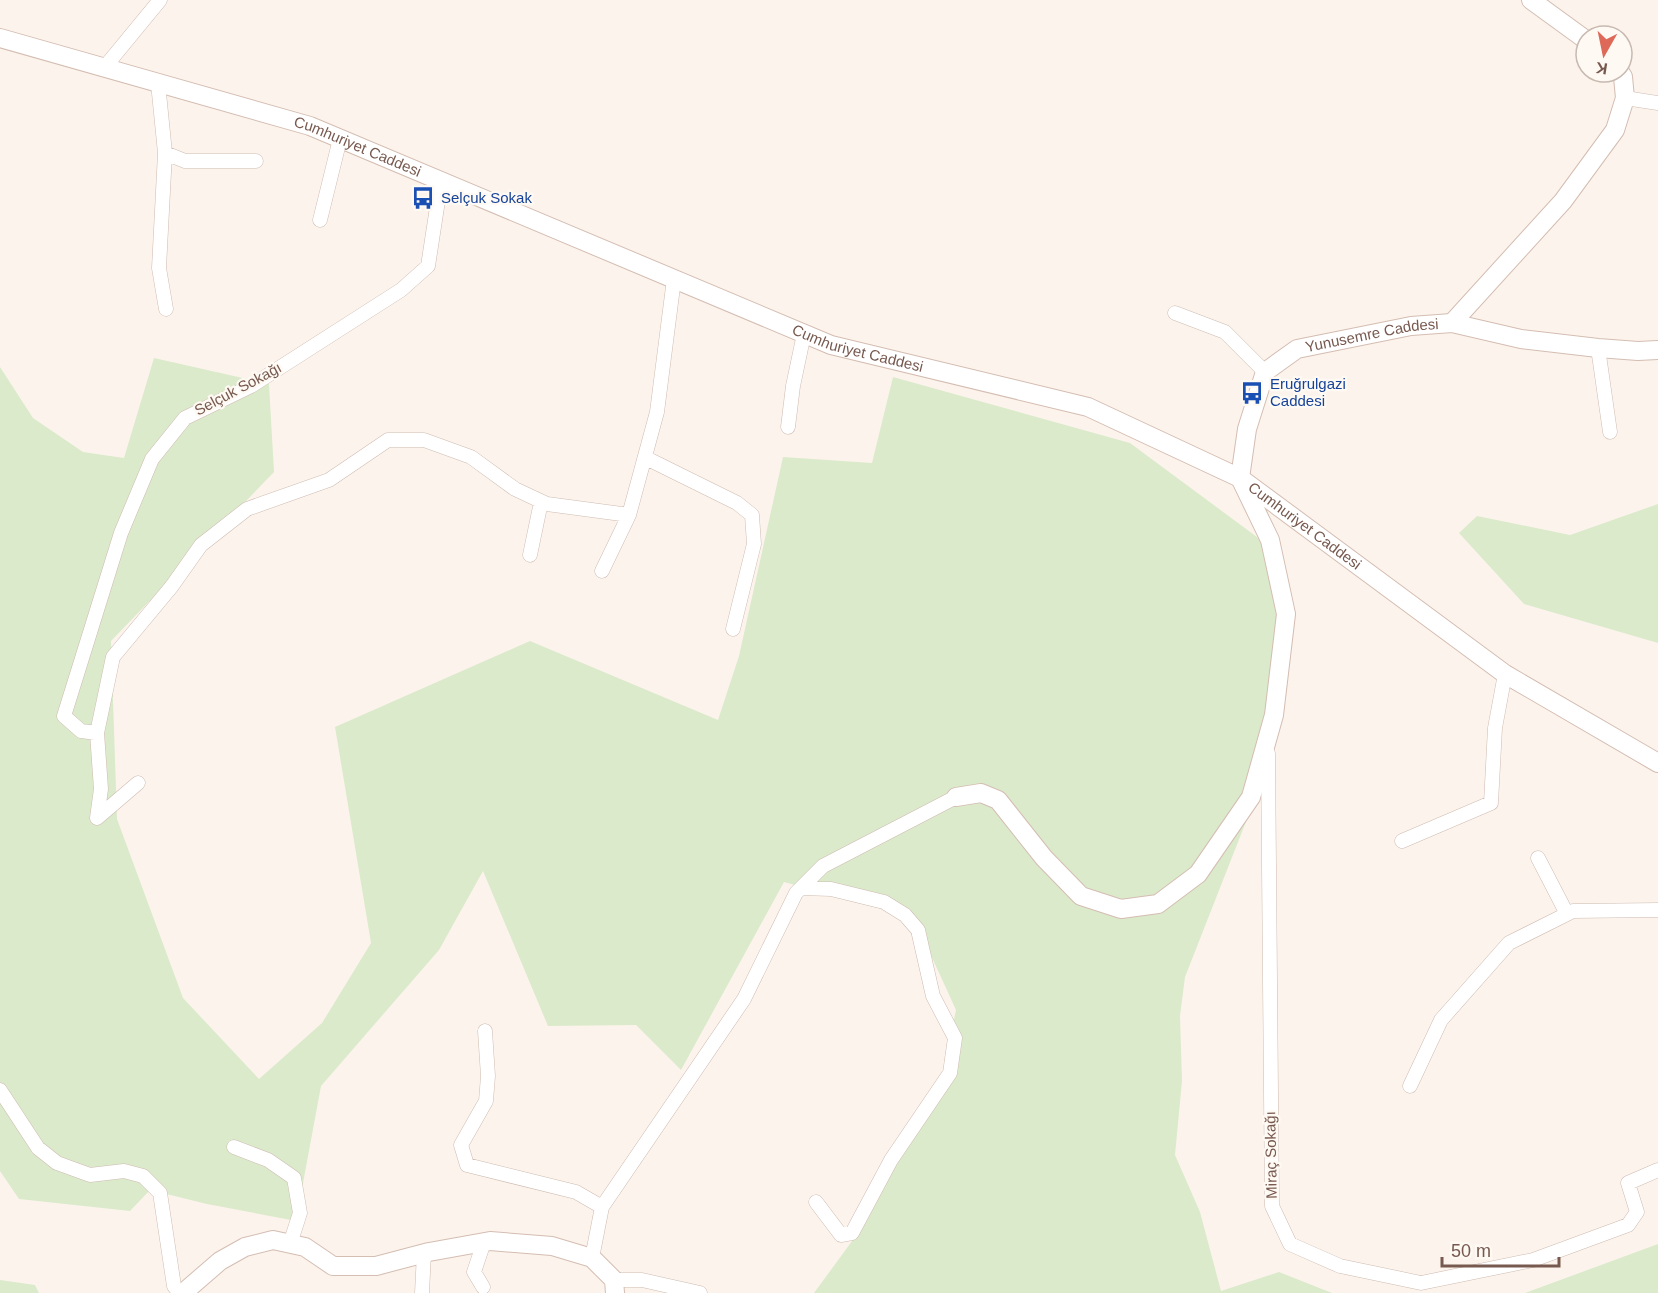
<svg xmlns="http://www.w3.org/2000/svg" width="1658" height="1293" viewBox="0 0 1658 1293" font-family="Helvetica,sans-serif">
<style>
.green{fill:#dbeacb}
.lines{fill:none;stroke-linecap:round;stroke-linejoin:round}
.street-casing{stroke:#cebbb1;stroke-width:15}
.secondary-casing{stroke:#d4bdb2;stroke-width:20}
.street{stroke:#fff;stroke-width:14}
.secondary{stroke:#fff;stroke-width:18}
.labels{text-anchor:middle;stroke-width:4.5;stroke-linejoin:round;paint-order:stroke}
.street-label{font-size:15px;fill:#77594f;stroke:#fef9f3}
.transit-label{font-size:15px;fill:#164399;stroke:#fef9f3;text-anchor:start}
</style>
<rect width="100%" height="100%" fill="#fcf4ec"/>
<path class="green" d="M 154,358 L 269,384 L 274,472 L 111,641 L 117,819 L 183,998 L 259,1079 L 322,1023 L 371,943 L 335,727 L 530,641 L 718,720 L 739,656 L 783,457 L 872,463 L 893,377 L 1130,443 L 1261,540 L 1283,637 L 1249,814 L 1185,977 L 1180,1016 L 1182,1081 L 1175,1155 L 1200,1212 L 1221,1291 L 1279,1272 L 1332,1293 L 814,1293 L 855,1237 L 942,1075 L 956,1010 L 914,918 L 784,882 L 681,1070 L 636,1025 L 548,1026 L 483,871 L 439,950 L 321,1086 L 296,1221 L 207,1204 L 150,1190 L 130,1211 L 19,1199 L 0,1171 L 0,367 L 33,418 L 83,452 L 124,458 Z
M 1658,504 L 1658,643 L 1524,604 L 1459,533 L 1477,516 L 1570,535 Z
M 1658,1244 L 1658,1293 L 1525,1293 Z
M 0,1280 L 35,1285 L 39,1293 L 0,1293 Z"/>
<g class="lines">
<g class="street-casing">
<path id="street" d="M 104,68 L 160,0
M 158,83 L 165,153 L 159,268 L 166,309
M 1625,98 L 1658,103
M 165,153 L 185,161 L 256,161
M 441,181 L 428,266 L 401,290 L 251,386 L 185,418 L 152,459 L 121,533 L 64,716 L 81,731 L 97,733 L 113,657 L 172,586 L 201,545 L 247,509 L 329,480 L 388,440 L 424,440 L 471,457 L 515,489 L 547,504 L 629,515
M 320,220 L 340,139
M 1175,313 L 1225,332 L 1265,372
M 1598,348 L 1610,432
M 788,427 L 793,386 L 804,334
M 646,458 L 737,503 L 752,515 L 754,544 L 733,629
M 530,555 L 541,502
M 602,571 L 629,515 L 657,412 L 674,279
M 97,733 L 101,789 L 97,818 L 138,783
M 1268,753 L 1272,1206 L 1290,1244 L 1340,1266 L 1421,1283 L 1533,1260 L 1628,1225 L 1637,1212 L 1628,1183 L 1658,1170
M 1402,841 L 1491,803 L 1495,728 L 1505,674
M 1538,858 L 1567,914
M 801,888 L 831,889 L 884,902 L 905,915 L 918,930 L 933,996 L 955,1038 L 950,1073 L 891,1160 L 852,1233 L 841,1235 L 816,1202
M 485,1031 L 488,1076 L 486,1101 L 461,1145 L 467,1165 L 576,1192 L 602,1207
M 1410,1086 L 1441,1020 L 1509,943 L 1573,911 L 1658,910
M 0,1090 L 38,1148 L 57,1163 L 90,1175 L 124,1171 L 143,1176 L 160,1193 L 174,1286 L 180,1293
M 234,1147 L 268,1160 L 294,1178 L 300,1213 L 290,1244
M 592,1258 L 602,1207 L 744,999 L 796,893 L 823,866 L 956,797
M 614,1280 L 642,1280 L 700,1293
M 483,1287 L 474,1272 L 484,1242
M 422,1293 L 424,1253"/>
</g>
<g class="secondary-casing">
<g id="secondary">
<path d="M 1531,0 L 1586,40"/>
<path id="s1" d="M 0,38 L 310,126 L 831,345 L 1088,407 L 1240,478 L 1505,674 L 1658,763"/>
<path d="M 1452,323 L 1563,201 L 1615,130 L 1625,98 L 1623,77 L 1620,72"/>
<path id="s2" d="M 1240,478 L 1247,429 L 1265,372 L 1297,349 L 1411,326 L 1452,323 L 1521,339 L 1598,348 L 1638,351 L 1658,350"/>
<path d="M 956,797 L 981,793 L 998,800 L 1044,858 L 1081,896 L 1121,909 L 1158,904 L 1198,874 L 1251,797 L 1274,715 L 1286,614 L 1270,540 L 1242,482"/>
<path d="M 183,1293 L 220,1261 L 245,1247 L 273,1240 L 305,1247 L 333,1266 L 376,1266 L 429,1252 L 490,1241 L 552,1246 L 592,1258 L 614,1280 L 615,1293"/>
</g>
</g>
<use href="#street" class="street"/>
<use href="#secondary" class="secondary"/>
</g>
<defs>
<g id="bus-bare" transform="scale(1.8)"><path d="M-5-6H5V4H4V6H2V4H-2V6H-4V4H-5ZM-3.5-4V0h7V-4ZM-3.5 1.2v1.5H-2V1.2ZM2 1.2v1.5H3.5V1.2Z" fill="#1a4fb4" stroke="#fef9f3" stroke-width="2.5" paint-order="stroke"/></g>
</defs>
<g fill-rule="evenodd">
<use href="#bus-bare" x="423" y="198"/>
<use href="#bus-bare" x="1252" y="393"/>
</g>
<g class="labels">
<g class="street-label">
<text dy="5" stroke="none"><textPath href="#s1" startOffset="374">Cumhuriyet Caddesi</textPath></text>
<text dy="5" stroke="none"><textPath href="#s2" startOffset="225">Yunusemre Caddesi</textPath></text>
<text dy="5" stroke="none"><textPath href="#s1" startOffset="914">Cumhuriyet Caddesi</textPath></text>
<text transform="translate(238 389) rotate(-28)" y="5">Selçuk Sokağı</text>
<text dy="5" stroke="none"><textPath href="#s1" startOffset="1400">Cumhuriyet Caddesi</textPath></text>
<text transform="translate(1271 1155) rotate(-91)" y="5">Miraç Sokağı</text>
</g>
<g class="transit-label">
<text x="441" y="203">Selçuk Sokak</text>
<text x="1270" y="389">Eruğrulgazi<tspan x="1270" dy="17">Caddesi</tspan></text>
</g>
</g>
<g transform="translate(1604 54) rotate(189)"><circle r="28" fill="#fef9f3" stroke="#c8b9b1" stroke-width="1.5"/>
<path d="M0-4.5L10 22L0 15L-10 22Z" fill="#de6959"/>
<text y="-9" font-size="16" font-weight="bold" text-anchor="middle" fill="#77594f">K</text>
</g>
<path d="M1442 1257v9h117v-9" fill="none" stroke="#77594f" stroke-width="3"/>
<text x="1451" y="1257" font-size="18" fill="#77594f" stroke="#fef9f3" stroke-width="4.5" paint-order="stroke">50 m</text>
</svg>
